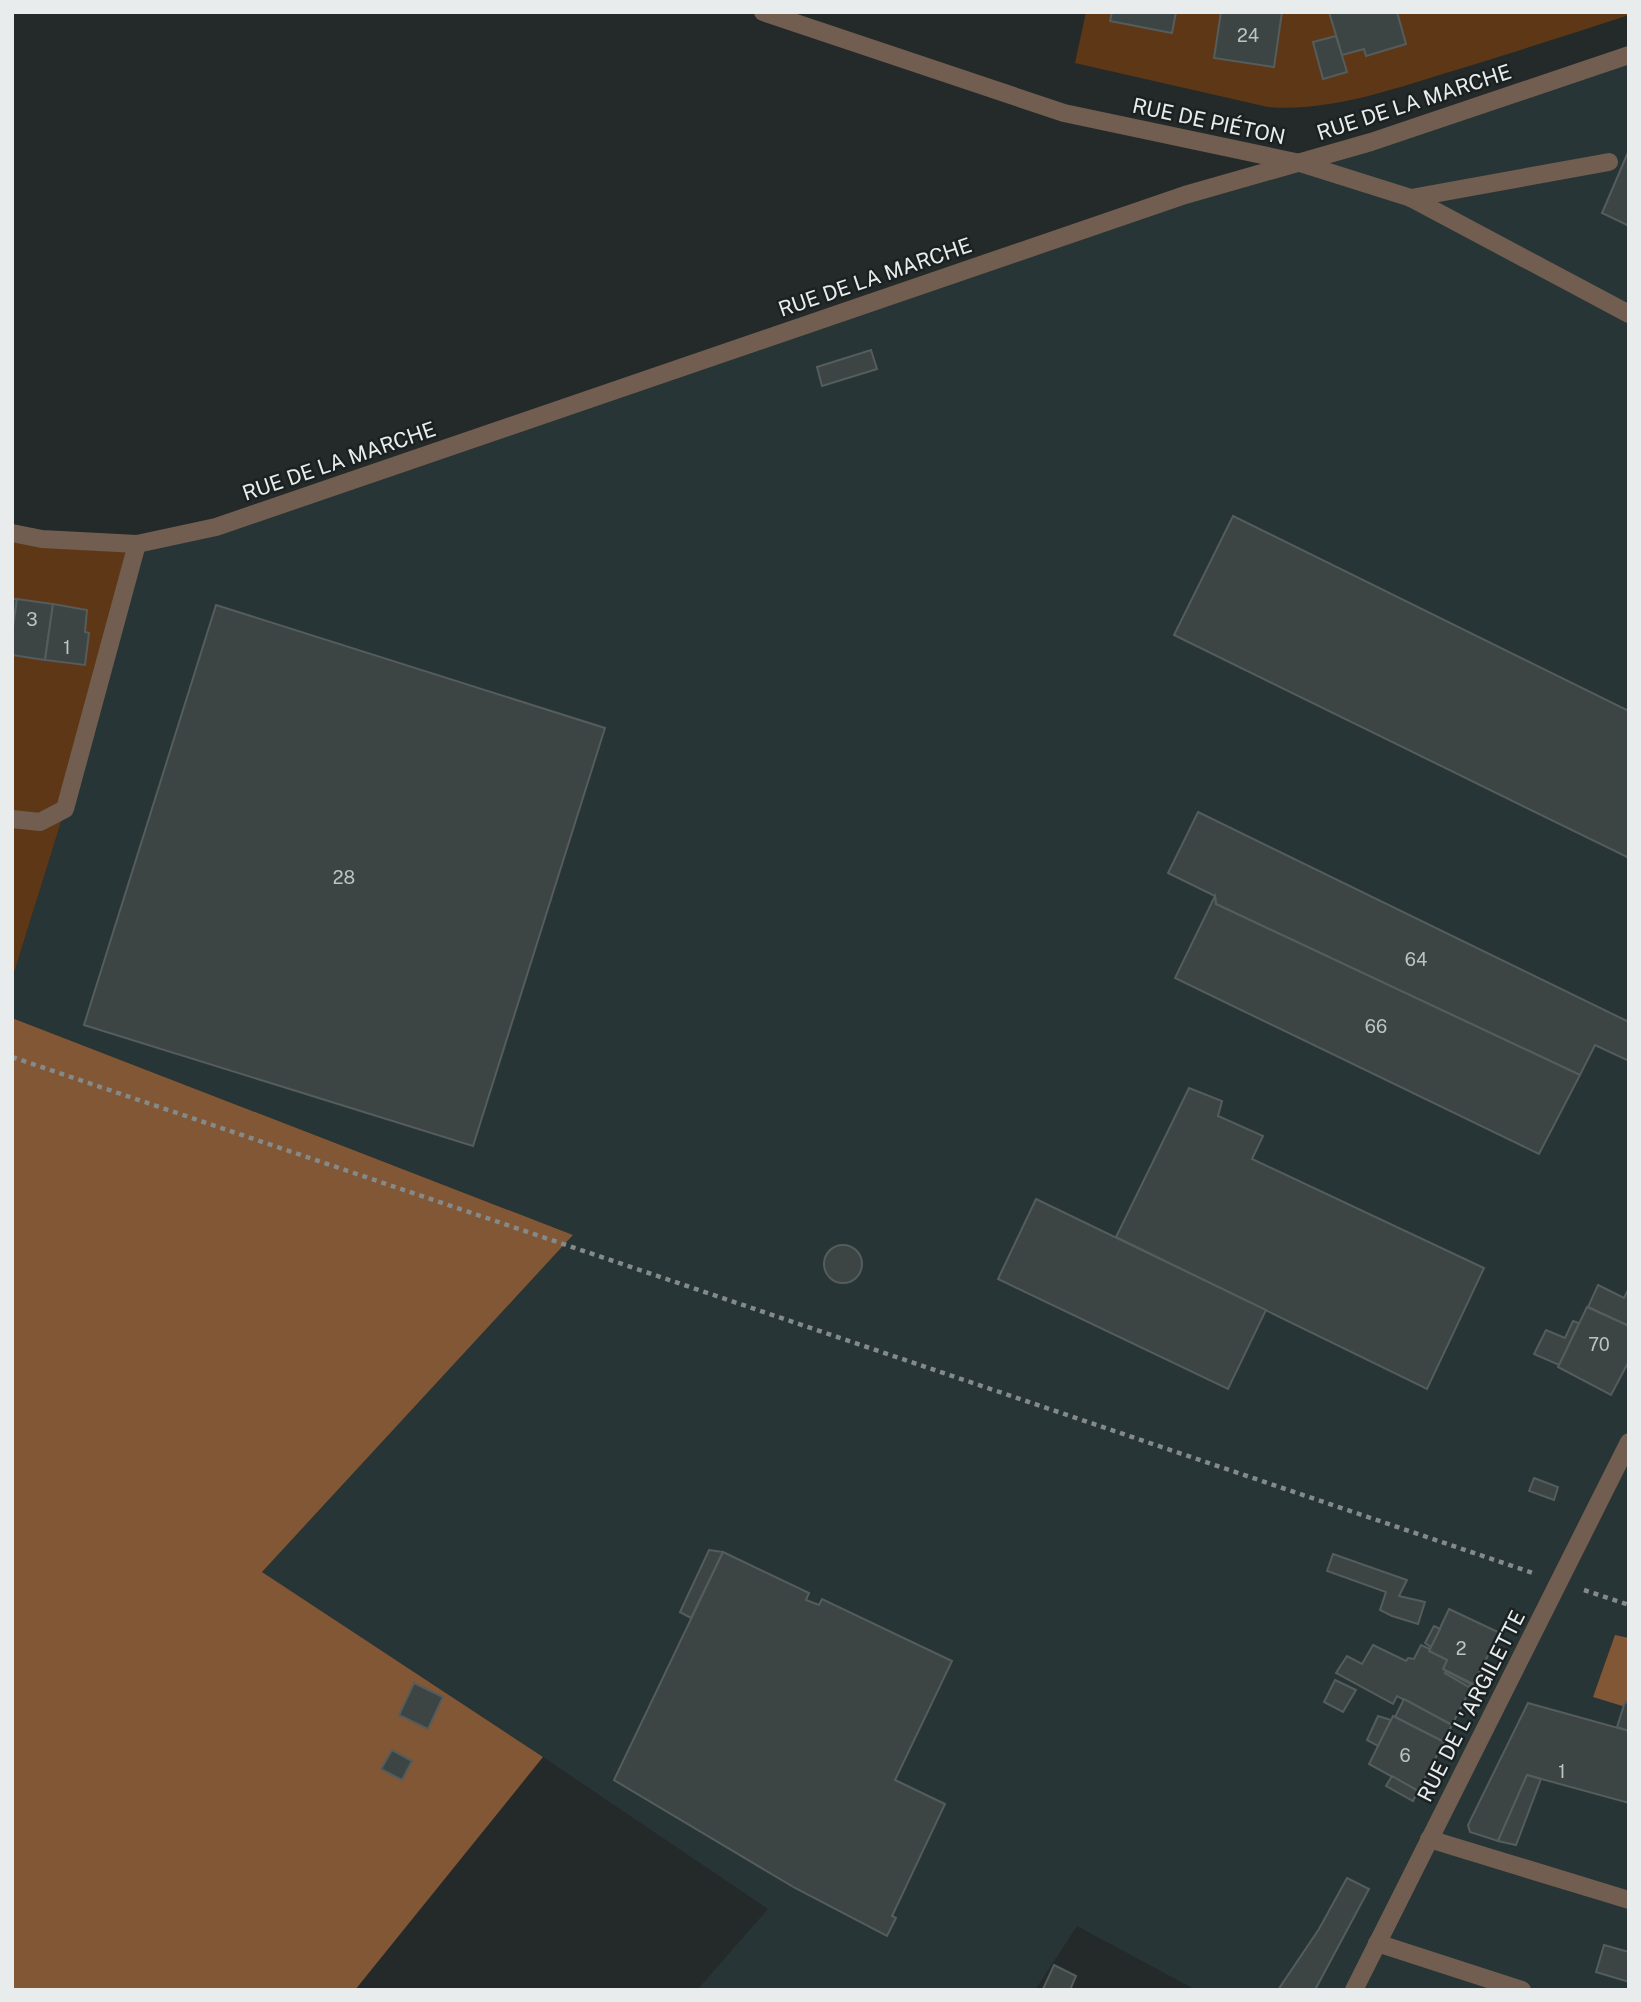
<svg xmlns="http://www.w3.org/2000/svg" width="1641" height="2002" viewBox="0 0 1641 2002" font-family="'Public Sans',sans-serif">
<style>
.built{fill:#273536}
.green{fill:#5e3816}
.forest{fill:#815735}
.building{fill:#3d4444;stroke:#555c5c;stroke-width:2}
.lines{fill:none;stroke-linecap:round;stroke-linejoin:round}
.path{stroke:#848989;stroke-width:4.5;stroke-dasharray:5 5;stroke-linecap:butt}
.minor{stroke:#715e50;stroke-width:18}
.labels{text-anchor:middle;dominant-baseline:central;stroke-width:5;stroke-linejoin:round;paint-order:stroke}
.number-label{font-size:18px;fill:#bdc2c2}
.street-label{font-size:21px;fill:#e8ecec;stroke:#1b2121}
</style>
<rect width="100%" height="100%" fill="#242a2a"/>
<!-- built -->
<path class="built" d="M1629,55V1990H1196L1077,1926L1035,1990H697L768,1909L543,1757L262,1572L573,1235L12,1018V979L65,809L137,544L216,527Z"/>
<!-- green -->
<g class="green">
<path d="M1086,12H1629V15C1572,34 1514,52 1456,70C1396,88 1332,112 1268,107L1075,63Z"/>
<path d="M12,533L137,544L65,809L12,979Z"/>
</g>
<!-- forest -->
<g class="forest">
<path d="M12,1018L573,1235L262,1572L543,1757L355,1990H12Z"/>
<path d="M1615,1635L1629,1638V1708L1593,1697Z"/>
</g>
<!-- building -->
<g class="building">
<path d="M1112,12H1176L1172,33L1110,21Z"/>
<path d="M1221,12H1282L1274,67L1214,58Z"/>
<path d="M1329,12H1397L1406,44L1366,56L1364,49L1342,55Z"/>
<path d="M1336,36L1347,72L1323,79L1313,42Z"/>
<path d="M1629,150V226L1602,213Z"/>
<path d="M871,350L877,369L822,386L817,367Z"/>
<path d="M1233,516L1629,711V858L1174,635Z"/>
<path d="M12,599H17L12,634Z"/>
<path d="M17,599L53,604L45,660L12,655V634Z"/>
<path d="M53,604L87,610L85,632L89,633L85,665L45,660Z"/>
<path d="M216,605L605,728L473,1146L84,1025Z"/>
<path d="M1198,812L1629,1022V1061L1595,1045L1580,1075L1216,904L1215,896L1168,873Z"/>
<path d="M1215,896L1216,904L1580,1075L1539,1154L1175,978Z"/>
<path d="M1189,1088L1222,1101L1218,1116L1263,1136L1252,1159L1484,1268L1427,1389L1116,1237Z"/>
<path d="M1036,1199L1266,1310L1228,1389L998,1279Z"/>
<circle cx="843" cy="1264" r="19"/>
<path d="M1598,1285L1624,1298L1629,1288V1326L1588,1307Z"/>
<path d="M1587,1307L1629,1326V1361L1611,1395L1558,1367Z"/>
<path d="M1573,1321L1579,1323L1559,1365L1534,1354L1546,1330L1565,1338Z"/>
<path d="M1534,1478L1558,1487L1554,1500L1529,1491Z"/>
<path d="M709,1550L723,1552L691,1618L680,1612Z"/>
<path d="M723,1552L809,1593L806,1600L819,1605L822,1599L952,1661L895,1780L945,1804L892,1916L896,1918L887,1936L795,1888L614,1780Z"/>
<path d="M1333,1554L1407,1580L1399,1596L1425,1602L1418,1624L1392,1616L1380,1610L1386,1592L1327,1571Z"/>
<path d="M1449,1609L1500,1633L1473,1684L1443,1669L1447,1660L1429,1651Z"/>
<path d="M1434,1626L1440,1629L1431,1647L1425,1643Z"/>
<path d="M1373,1645L1406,1661L1408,1658L1414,1659L1421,1645L1430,1649L1429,1651L1447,1660L1443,1669L1446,1671L1445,1673L1469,1687L1473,1684L1452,1725L1397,1696L1393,1704L1336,1673L1347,1656L1362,1664Z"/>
<path d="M1446,1671L1471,1684L1469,1687L1445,1673Z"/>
<path d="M1335,1680L1356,1690L1343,1712L1324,1702Z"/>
<path d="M414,1683L443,1697L428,1729L399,1715Z"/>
<path d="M1404,1699L1452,1725L1444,1742L1395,1717Z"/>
<path d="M1625,1702L1629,1703V1731L1617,1727Z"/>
<path d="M1528,1703L1629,1731V1803L1527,1775L1498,1841L1470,1832L1468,1825Z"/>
<path d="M1378,1716L1391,1720L1378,1746L1367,1740Z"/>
<path d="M1393,1716L1444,1742L1418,1791L1369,1764Z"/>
<path d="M392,1750L412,1761L402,1780L381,1769Z"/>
<path d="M1527,1775L1541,1779L1516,1845L1498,1841Z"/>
<path d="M1392,1776L1418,1791L1413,1801L1386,1786Z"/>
<path d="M1347,1878L1369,1889L1315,1990H1278L1319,1929Z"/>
<path d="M1604,1945L1629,1952V1982L1596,1972Z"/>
<path d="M1054,1965L1076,1976L1070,1990L1043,1989Z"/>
</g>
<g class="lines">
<!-- path -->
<g class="path">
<path d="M12,1057L1533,1573"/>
<path d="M1584,1590L1629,1605"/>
</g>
<!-- minor -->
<g class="minor">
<path d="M763,12L1064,113L1300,163L1411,198L1629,314"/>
<path d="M1411,198L1609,162"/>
<path d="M12,533L42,539L137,544L216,527L1185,195L1371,142L1629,55"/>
<path d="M12,819L40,822L65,809L137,544"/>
<path d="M1429,1839L1629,1900"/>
<path d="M1377,1943L1522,1990"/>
<path d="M1354,1990L1629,1442"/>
</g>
</g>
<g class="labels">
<!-- number labels -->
<g class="number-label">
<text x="1248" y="35">24</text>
<text x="32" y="619">3</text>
<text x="67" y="647">1</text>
<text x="344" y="877">28</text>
<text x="1416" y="959">64</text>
<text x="1376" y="1026">66</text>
<text x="1599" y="1344">70</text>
<text x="1461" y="1648">2</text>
<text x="1405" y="1755">6</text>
<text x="1562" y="1771">1</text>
</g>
<!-- street labels -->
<g class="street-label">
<text transform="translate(1414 102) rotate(-18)">RUE DE LA MARCHE</text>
<text transform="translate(1209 121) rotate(12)">RUE DE PIÉTON</text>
<text transform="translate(875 277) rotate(-19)">RUE DE LA MARCHE</text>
<text transform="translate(339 461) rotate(-19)">RUE DE LA MARCHE</text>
<text transform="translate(1471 1706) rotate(-63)">RUE DE L'ARGILETTE</text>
</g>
</g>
<!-- border -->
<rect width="1641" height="2002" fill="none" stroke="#e8ecec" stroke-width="28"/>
</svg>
